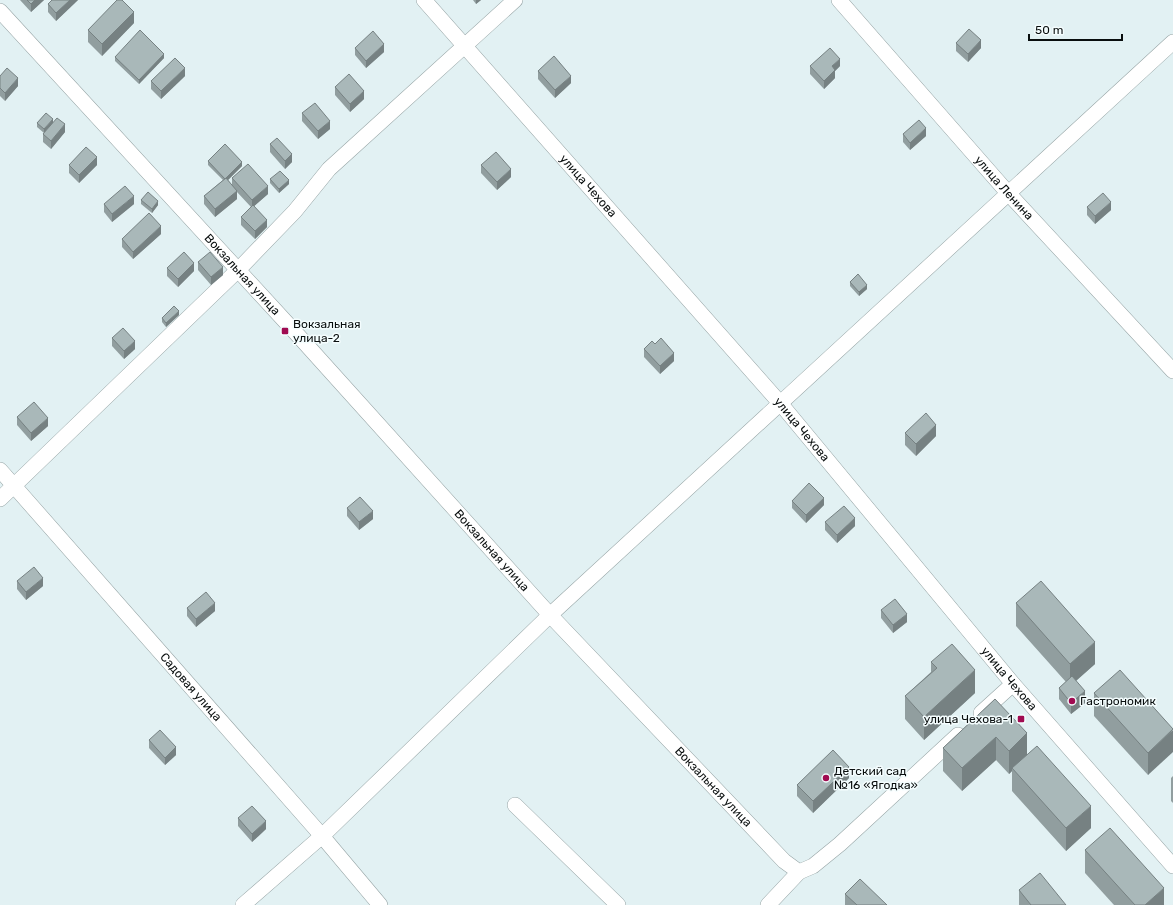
<svg xmlns="http://www.w3.org/2000/svg" width="1173" height="905" viewBox="0 0 1173 905" font-family="Rubik,sans-serif">
<style>
.lines{fill:none;stroke-linecap:round;stroke-linejoin:round}
.minor-casing{stroke:#96a4a5;stroke-width:16}
.minor{stroke:#fff;stroke-width:15}
.wall{fill:#919e9f}
.shaded-wall{fill:#768182}
.building{fill:#a9b8b9;stroke:#768182}
.poi-dot{fill:#a00b51;stroke:#f4fdfe;stroke-width:1.5}
.labels{text-anchor:middle;dominant-baseline:central;stroke-width:3;stroke-linejoin:round;paint-order:stroke}
.street-label{font-size:12px;fill:#090e0e;stroke:#f4fdfe}
.poi-label{font-size:12px;fill:#090e0e;stroke:#f4fdfe;text-anchor:start}
</style>
<rect width="100%" height="100%" fill="#e2f1f3"/>
<g class="lines">
<defs>
<g id="minor">
<path id="s1" d="M424,0L780,403L1013,684L1173,866"/>
<path id="s2" d="M839,0L1008,193L1173,371"/>
<path id="s3" d="M0,11L295,332L550,615L784,861L799,872L813,866L840,844L958,735"/>
<path id="s4" d="M0,470L322,836L380,905"/>
<path d="M0,499L238,270L295,211L329,169L515,0"/>
<path d="M981,713L1013,684"/>
<path d="M515,805L618,905"/>
<path d="M243,905L322,836L550,615L1173,42"/>
<path d="M768,905L799,872"/>
</g>
</defs>
<!-- minor casing -->
<use href="#minor" class="minor-casing"/>
<!-- minor -->
<use href="#minor" class="minor"/>
</g>
<!-- wall -->
<g class="wall">
<path d="M20,0H44L31,12Z"/>
<path d="M78,0L56,21L48,12V4Z"/>
<path d="M473,0H481L476,4Z"/>
<path d="M134,23L102,56L88,42V30Z"/>
<path d="M956,43L981,48L968,62L956,51Z"/>
<path d="M355,48L384,52L366,68L355,55Z"/>
<path d="M115,57L164,58L139,84L115,61Z"/>
<path d="M810,66H840L835,71V78L824,89L810,74Z"/>
<path d="M538,71L571,83L555,98L538,79Z"/>
<path d="M0,76L18,86L5,101L0,96Z"/>
<path d="M185,76L161,99L151,89V81Z"/>
<path d="M335,87L364,99L350,112L335,95Z"/>
<path d="M46,113L44,133L37,127V123Z"/>
<path d="M302,113L330,129L318,139L302,121Z"/>
<path d="M65,132L51,149L43,142V134Z"/>
<path d="M903,134L926,136L910,150L903,142Z"/>
<path d="M270,144L292,162L285,169L270,152Z"/>
<path d="M208,161L242,166L228,180L232,185V178L268,194L254,206L267,227L255,239L241,225V217L251,207L237,192V199L215,217L204,204V196L223,180L208,165Z"/>
<path d="M69,165H97L79,183L69,173Z"/>
<path d="M481,165L511,177L497,190L481,173Z"/>
<path d="M270,179L289,184L279,193L270,183Z"/>
<path d="M141,200L158,205L152,213L141,204Z"/>
<path d="M104,204H134L112,222L104,212Z"/>
<path d="M1087,207L1111,210L1095,224L1087,215Z"/>
<path d="M161,234L133,259L122,247V239Z"/>
<path d="M198,262L223,275L211,285L198,270Z"/>
<path d="M167,268L194,271L178,287L167,276Z"/>
<path d="M850,282L867,289L859,296L850,286Z"/>
<path d="M179,315L166,327L162,322V318Z"/>
<path d="M112,338L135,349L124,359L112,346Z"/>
<path d="M655,344L674,361L660,374L644,357V349Z"/>
<path d="M17,417L48,426L31,441L17,425Z"/>
<path d="M905,433L936,436L916,456L905,445Z"/>
<path d="M792,501L824,505L806,523L792,508Z"/>
<path d="M347,508L373,519L359,530L347,516Z"/>
<path d="M825,522L855,526L837,543L825,530Z"/>
<path d="M17,581L43,586L26,600L17,589Z"/>
<path d="M1016,603L1095,664L1076,681L1085,703L1071,714L1059,699V688L1066,682L1016,626Z"/>
<path d="M187,608L215,611L196,627L187,616Z"/>
<path d="M881,610L907,622L893,633L881,618Z"/>
<path d="M931,662L975,693L924,740L905,719V696L931,672Z"/>
<path d="M1094,693L1173,729L1148,775L1094,716Z"/>
<path d="M995,699L1027,754L1091,828L1066,851L1012,791V771L1009,774L996,760L962,791L943,771V748Z"/>
<path d="M149,740L176,755L165,765L149,748Z"/>
<path d="M1173,776V803L1171,801V778Z"/>
<path d="M849,778L813,813L797,796V785Z"/>
<path d="M238,818L266,829L252,842L238,826Z"/>
<path d="M1085,850L1164,905H1114L1085,873Z"/>
<path d="M1019,890L1066,905H1019Z"/>
<path d="M845,894L887,905H845Z"/>
</g>
<!-- shaded-wall -->
<g class="shaded-wall">
<path d="M35,0H44L31,12V4Z"/>
<path d="M70,0H78L56,21V13Z"/>
<path d="M476,0H481L476,4Z"/>
<path d="M134,12V23L102,56V44Z"/>
<path d="M981,40V48L968,62V54Z"/>
<path d="M384,44V52L366,68V61Z"/>
<path d="M164,54V58L139,84V80Z"/>
<path d="M840,59V66L835,71V78L824,89V81L832,66Z"/>
<path d="M185,68V76L161,99V91Z"/>
<path d="M571,76V83L555,98V90Z"/>
<path d="M18,78V86L5,101V93Z"/>
<path d="M364,91V99L350,112V104Z"/>
<path d="M53,119V123L44,133V129Z"/>
<path d="M330,121V129L318,139V131Z"/>
<path d="M65,124V132L51,149V141Z"/>
<path d="M926,128V136L910,150V143Z"/>
<path d="M292,154V162L285,169V161Z"/>
<path d="M97,157V165L79,183V175Z"/>
<path d="M242,162V166L225,183V179Z"/>
<path d="M511,169V177L497,190V182Z"/>
<path d="M289,180V184L279,193V189Z"/>
<path d="M268,186V194L252,208V200Z"/>
<path d="M237,191V199L215,217V209Z"/>
<path d="M134,196V204L112,222V214Z"/>
<path d="M158,201V205L152,213V209Z"/>
<path d="M1111,202V210L1095,224V216Z"/>
<path d="M267,220V227L255,239V231Z"/>
<path d="M161,226V234L133,259V252Z"/>
<path d="M194,263V271L178,287V279Z"/>
<path d="M223,267V275L211,285V277Z"/>
<path d="M867,285V289L859,296V292Z"/>
<path d="M179,311V315L166,327V323Z"/>
<path d="M135,341V349L124,359V351Z"/>
<path d="M674,353V361L660,374V366Z"/>
<path d="M48,418V426L31,441V433Z"/>
<path d="M936,425V436L916,456V444Z"/>
<path d="M824,498V505L806,523V515Z"/>
<path d="M373,511V519L359,530V522Z"/>
<path d="M855,518V526L837,543V535Z"/>
<path d="M43,578V586L26,600V592Z"/>
<path d="M215,603V611L196,627V619Z"/>
<path d="M907,614V622L893,633V625Z"/>
<path d="M1095,642V664L1070,686V664Z"/>
<path d="M975,670V693L924,740V717Z"/>
<path d="M1085,691V703L1071,714V703Z"/>
<path d="M1173,730V752L1148,775V753Z"/>
<path d="M1027,733V756L1012,768V771L1009,774V751Z"/>
<path d="M996,737V760L962,791V768Z"/>
<path d="M176,747V755L165,765V758Z"/>
<path d="M849,767V778L813,813V801Z"/>
<path d="M1091,806V828L1066,851V828Z"/>
<path d="M266,821V829L252,842V834Z"/>
<path d="M1164,888V905H1145Z"/>
</g>
<!-- building -->
<g class="building">
<path d="M27,0H35L31,4Z"/>
<path d="M52,0H70L56,13L48,4Z"/>
<path d="M117,0H122L134,12L102,44L88,30Z"/>
<path d="M969,29L981,40L968,54L956,43Z"/>
<path d="M140,30L164,54L139,80L115,57Z"/>
<path d="M373,31L384,44L366,61L355,48Z"/>
<path d="M830,48L840,59L832,66L835,70L824,81L810,66Z"/>
<path d="M554,56L571,76L555,90L538,71Z"/>
<path d="M175,58L185,68L161,91L151,81Z"/>
<path d="M7,68L18,78L5,93L0,88V76Z"/>
<path d="M349,74L364,91L350,104L335,87Z"/>
<path d="M315,103L330,121L318,131L302,113Z"/>
<path d="M46,113L53,119L44,129L37,123Z"/>
<path d="M57,118L65,124L51,141L43,134Z"/>
<path d="M919,120L926,128L910,143L903,134Z"/>
<path d="M277,138L292,154L285,161L270,144Z"/>
<path d="M225,144L242,162L225,179L208,161Z"/>
<path d="M86,147L97,157L79,175L69,165Z"/>
<path d="M496,152L511,169L497,182L481,165Z"/>
<path d="M248,164L268,186L252,200L232,178Z"/>
<path d="M280,171L289,180L279,189L270,179Z"/>
<path d="M226,178L237,191L215,209L204,196Z"/>
<path d="M125,186L134,196L112,214L104,204Z"/>
<path d="M148,192L158,201L152,209L141,200Z"/>
<path d="M1103,193L1111,202L1095,216L1087,207Z"/>
<path d="M253,205L267,220L255,231L241,217Z"/>
<path d="M149,213L161,226L133,252L122,239Z"/>
<path d="M184,252L194,263L178,279L167,268Z"/>
<path d="M210,252L223,267L211,277L198,262Z"/>
<path d="M858,274L867,285L859,292L850,282Z"/>
<path d="M174,306L179,311L166,323L162,318Z"/>
<path d="M123,328L135,341L124,351L112,338Z"/>
<path d="M661,338L674,353L660,366L644,349L652,341L655,344Z"/>
<path d="M34,402L48,418L31,433L17,417Z"/>
<path d="M926,413L936,425L916,444L905,433Z"/>
<path d="M809,483L824,498L806,515L792,501Z"/>
<path d="M360,497L373,511L359,522L347,508Z"/>
<path d="M844,506L855,518L837,535L825,522Z"/>
<path d="M34,567L43,578L26,592L17,581Z"/>
<path d="M1041,581L1095,642L1070,664L1016,603Z"/>
<path d="M206,592L215,603L196,619L187,608Z"/>
<path d="M895,599L907,614L893,625L881,610Z"/>
<path d="M952,644L975,670L924,717L905,696L937,668L931,662Z"/>
<path d="M1120,670L1173,729L1148,753L1094,693Z"/>
<path d="M1072,676L1085,691L1071,703L1059,688Z"/>
<path d="M995,699L1027,733L1009,751L996,737L962,768L943,748Z"/>
<path d="M160,730L176,747L165,758L149,740Z"/>
<path d="M1037,746L1091,806L1066,828L1012,768Z"/>
<path d="M833,750L849,767L813,801L797,785Z"/>
<path d="M252,806L266,821L252,834L238,818Z"/>
<path d="M1110,828L1164,888L1145,905H1135L1085,850Z"/>
<path d="M1040,873L1066,905H1031L1019,890Z"/>
<path d="M860,879L887,905H857L845,894Z"/>
</g>
<!-- markers -->
<g class="poi-dot">
<rect x="281" y="327" width="8" height="8" rx="2"/>
<circle cx="1072" cy="701" r="4"/>
<rect x="1017" y="715" width="8" height="8" rx="2"/>
<circle cx="826" cy="778" r="4"/>
</g>
<g class="labels">
<!-- street labels -->
<g class="street-label">
<text stroke="none"><textPath href="#s1" startOffset="248">улица Чехова</textPath></text>
<text stroke="none"><textPath href="#s2" startOffset="250">улица Ленина</textPath></text>
<text stroke="none"><textPath href="#s3" startOffset="358">Вокзальная улица</textPath></text>
<text stroke="none"><textPath href="#s1" startOffset="572">улица Чехова</textPath></text>
<text stroke="none"><textPath href="#s3" startOffset="730">Вокзальная улица</textPath></text>
<text stroke="none"><textPath href="#s1" startOffset="896">улица Чехова</textPath></text>
<text stroke="none"><textPath href="#s4" startOffset="289">Садовая улица</textPath></text>
<text stroke="none"><textPath href="#s3" startOffset="1054">Вокзальная улица</textPath></text>
</g>
<!-- poi labels -->
<g class="poi-label">
<text x="293" y="324">Вокзальная<tspan x="293" dy="14">улица-2</tspan></text>
<text x="1080" y="701">Гастрономик</text>
<text x="1013" y="719" text-anchor="end">улица Чехова-1</text>
<text x="834" y="771">Детский сад<tspan x="834" dy="14">№16 «Ягодка»</tspan></text>
</g>
</g>
<!-- scale -->
<path d="M1029 34v6h93v-6" fill="none" stroke="#090e0e" stroke-width="2"/>
<text x="1035" y="34" font-size="12" fill="#090e0e" stroke="#f4fdfe" stroke-width="3" paint-order="stroke">50 m</text>
</svg>
